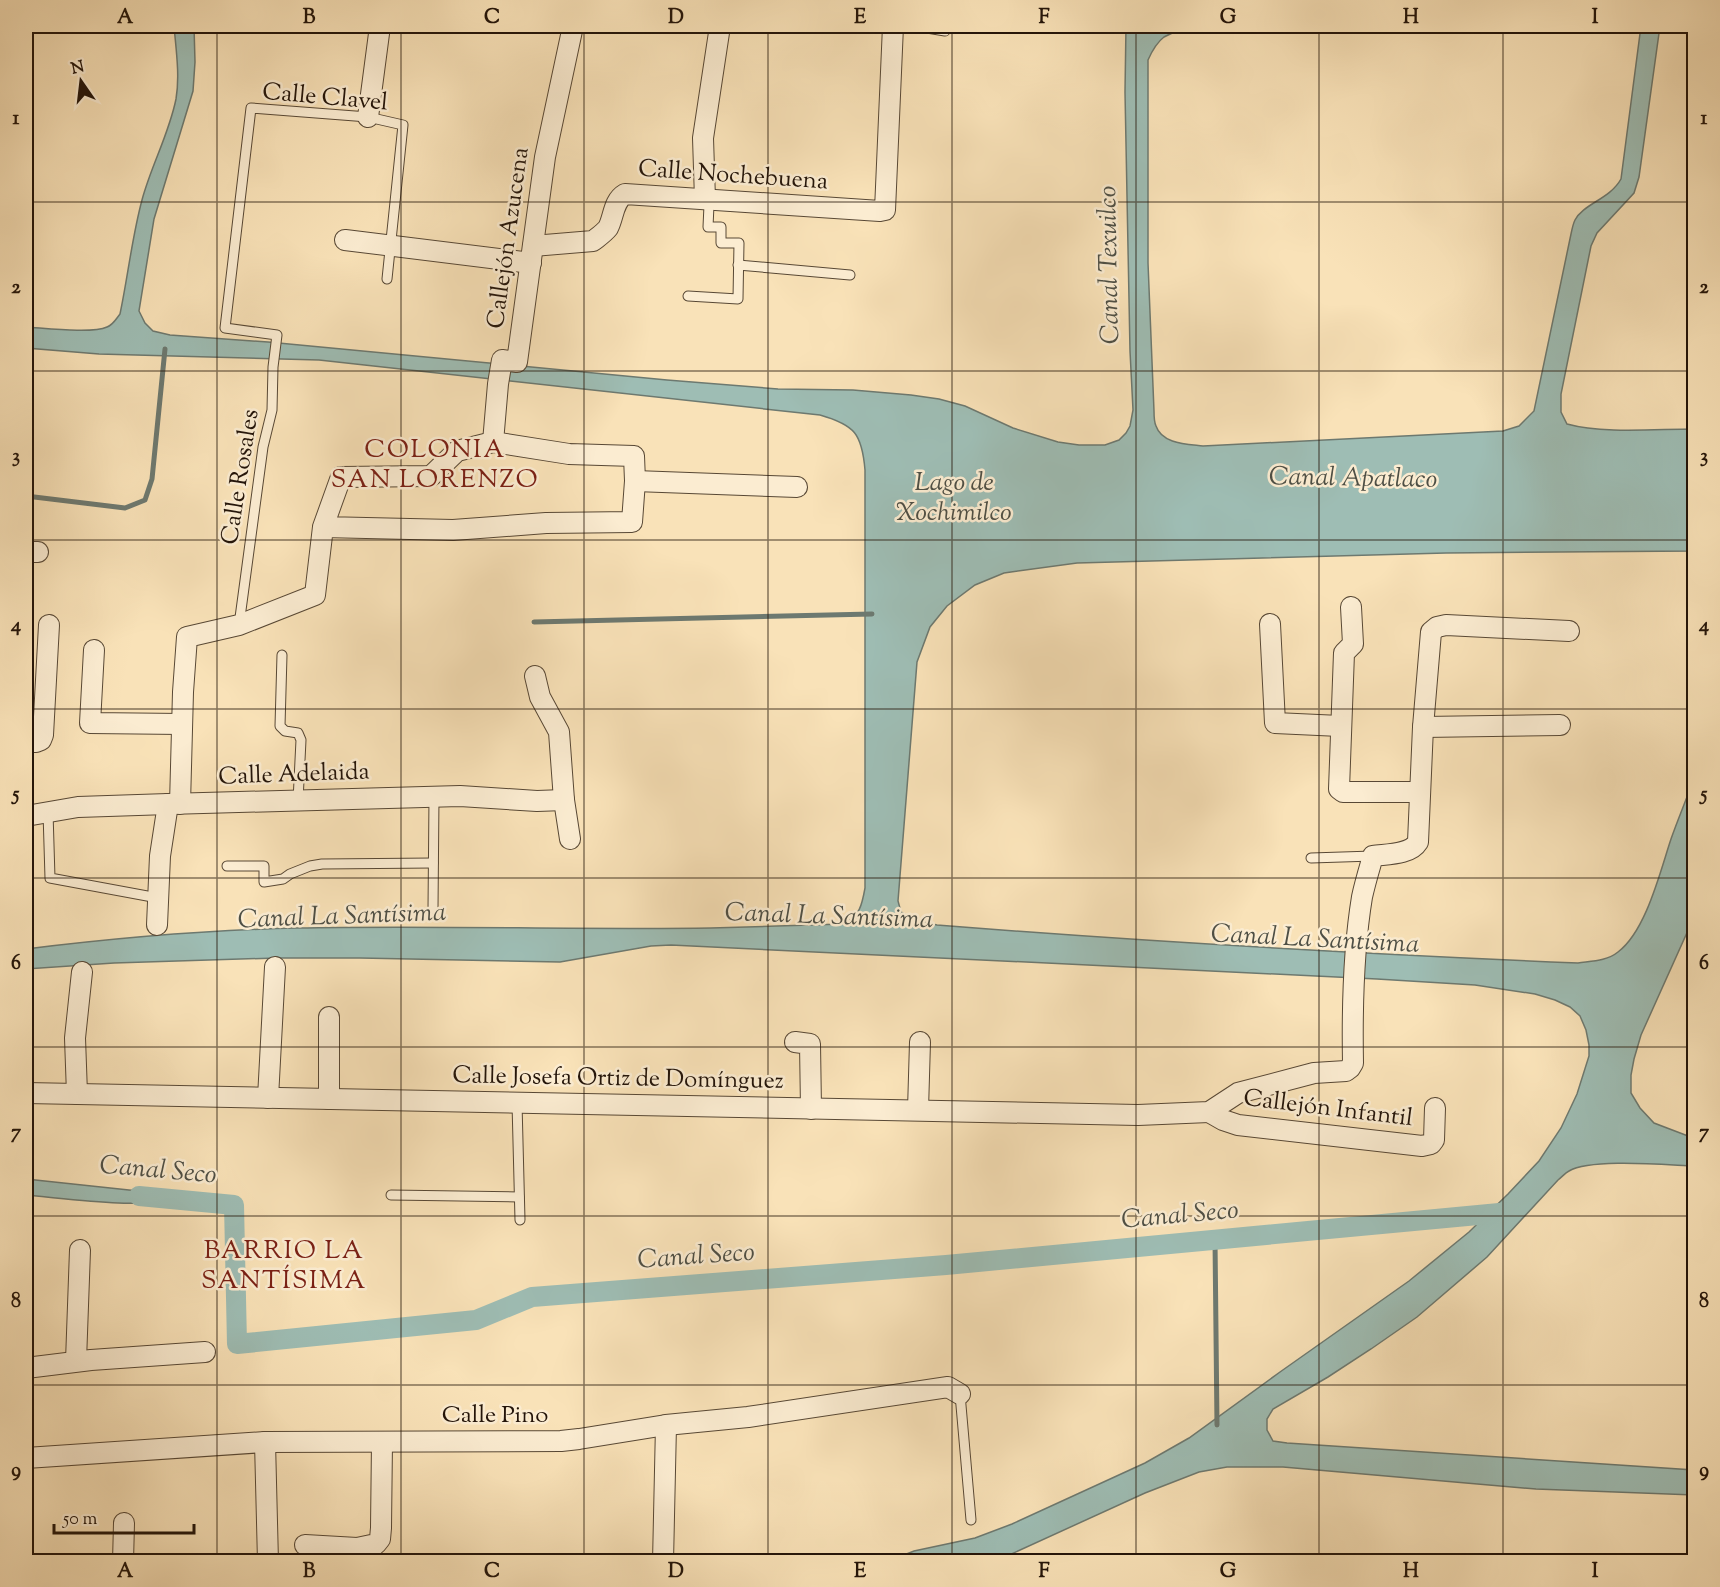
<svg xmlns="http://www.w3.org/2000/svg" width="1720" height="1587" viewBox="0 0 1720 1587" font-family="'Sorts Mill Goudy',serif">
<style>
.water{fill:#9ebdb4;stroke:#6d7970;stroke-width:1.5}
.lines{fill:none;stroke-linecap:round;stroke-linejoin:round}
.stream{stroke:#6d7970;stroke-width:5}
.canal{stroke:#9ebdb4;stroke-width:20}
.service-casing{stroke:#584835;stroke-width:11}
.minor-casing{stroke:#584835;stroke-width:22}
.service{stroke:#fbecd1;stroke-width:9}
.minor{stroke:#fbecd1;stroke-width:20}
.grid{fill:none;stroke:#231409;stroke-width:1.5;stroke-opacity:0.55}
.labels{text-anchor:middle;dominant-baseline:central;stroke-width:5;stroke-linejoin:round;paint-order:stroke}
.street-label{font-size:24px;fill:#231409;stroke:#fbecd1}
.water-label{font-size:26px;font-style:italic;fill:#4e4f45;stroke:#fbecd1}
.neighbourhood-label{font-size:26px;letter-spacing:1.5px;fill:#7a1f14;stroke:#fbecd1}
.neatline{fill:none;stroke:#231409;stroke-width:2}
.grid-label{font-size:20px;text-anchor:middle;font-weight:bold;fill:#231409}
</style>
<rect width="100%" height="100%" fill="#f9e2b8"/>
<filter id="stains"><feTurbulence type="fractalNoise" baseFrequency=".00333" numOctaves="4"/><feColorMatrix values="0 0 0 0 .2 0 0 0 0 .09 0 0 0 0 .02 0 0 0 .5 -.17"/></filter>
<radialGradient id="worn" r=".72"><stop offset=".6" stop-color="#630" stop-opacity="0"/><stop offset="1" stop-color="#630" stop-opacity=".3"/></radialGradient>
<!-- water -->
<g class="water">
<path d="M174,26H194L195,62L193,91L154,219L139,311L145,323L153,331L170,335L268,342L667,380L778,389L853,390L911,395L939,399L965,406L1013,428L1058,442L1079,445H1105L1119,440L1126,433L1130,426L1133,410L1130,351L1125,92L1126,26H1258C1233,27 1185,24 1164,37C1156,43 1152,51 1148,60V263L1154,411C1154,416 1154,422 1156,426C1162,444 1187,444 1203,446L1503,431L1519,426L1534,411L1571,234C1572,229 1573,224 1575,220C1583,204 1610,199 1621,179L1641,26H1660L1639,177L1634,193L1597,233L1591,246L1561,394V412L1567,424C1603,434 1656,429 1694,429V551L1446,553L1077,563L1004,573L975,585L947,606L930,627L917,662L898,901L901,912L914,920L937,925C1151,942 1364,954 1578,963C1592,961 1607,961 1618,952C1646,931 1660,872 1671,839C1678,819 1687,798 1694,778V917L1641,1035L1634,1059L1631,1075V1093L1640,1108L1654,1123L1688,1136H1694V1166C1667,1165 1591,1158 1569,1171C1565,1173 1562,1177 1558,1180L1487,1257L1417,1317L1371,1349L1328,1377L1273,1409L1267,1419V1430L1273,1441L1287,1443L1694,1470V1495L1536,1489L1283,1467H1227L1199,1472L1145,1493L996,1561H889L914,1551L975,1538L1012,1524L1145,1463L1189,1438L1280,1372L1409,1281L1469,1232L1508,1194L1539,1161L1561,1128L1577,1094L1589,1056V1045L1586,1030L1580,1016L1570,1007L1555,1000L1535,994L1475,985L1377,979L671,945L651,946L560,962L360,958H276L114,963L26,969V949C115,938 207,930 297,928C435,925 573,930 711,928C755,927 799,925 843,924C860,916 862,905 865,888V470C862,434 855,425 820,415L319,360L99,354L26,348V327C44,328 92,334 107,327C113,325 116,319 120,314C128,276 132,237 142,200C151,166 169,134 176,99C180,76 176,49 174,26Z"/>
<path d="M26,1179L157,1193L164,1195L165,1199C150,1210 49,1197 26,1195Z"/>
</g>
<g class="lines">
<!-- stream -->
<g class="stream">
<path d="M26,496L125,508L145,500L152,479L165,349"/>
<path d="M534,622L872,614"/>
<path d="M1215,1240L1217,1425"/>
</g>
<!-- canal -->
<path class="canal" d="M139,1196L234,1205L237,1344L476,1320L532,1297L946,1265L1510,1212"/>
<defs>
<g id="service">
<path d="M915,26L945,31L946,26"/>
<path d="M738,265L850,275"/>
<path d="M688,296L738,299L739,243H721V227H708L709,205L705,199"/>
<path d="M239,625L263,447L272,410L273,367L277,335L225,328L251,108L368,117L403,125L387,279"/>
<path d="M282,655L280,726L285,731L298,733L301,740L298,801"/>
<path d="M48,812L50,878L158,898"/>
<path d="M1311,858L1373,856"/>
<path d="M227,866H264V882L283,879L290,874L310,866L322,864L433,863"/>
<path d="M433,909L434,797"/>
<path d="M517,1103L520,1220"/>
<path d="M391,1195L519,1197"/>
<path d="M960,1394L971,1520"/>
</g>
<g id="minor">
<path d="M368,117L380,26"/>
<path d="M705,199L703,138L720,26"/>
<path d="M345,240L531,263"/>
<path d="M533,246L593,241C598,237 604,233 608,228C614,217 613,201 625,194L880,211L885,210L893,26"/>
<path d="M493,442L498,384L502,360L517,362L545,157L573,26"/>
<path d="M635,481L797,487"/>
<path d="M26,552H38"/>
<path d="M1351,607L1353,644L1344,653L1339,789L1343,792H1420"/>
<path d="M1270,624L1275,723L1340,726"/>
<path d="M94,650L90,723L182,724"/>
<path d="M535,676L540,697L559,732L564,800L570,839"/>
<path d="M1423,727L1560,725"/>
<path d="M26,742H36L41,740L43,735L49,625"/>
<path d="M180,804L183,692L187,637L239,625L315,595L323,527L341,477L431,476L457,451L493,442L569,454L634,456L635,481L632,522L546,523L453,530L323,527"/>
<path d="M26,816L78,807L168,804L460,796L537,801L564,800"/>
<path d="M157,925L160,856L168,804"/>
<path d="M795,1042L810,1044L811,1109"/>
<path d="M26,1093L1138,1115L1209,1112L1238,1093L1314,1073L1346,1071L1350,1068L1353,1063C1352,1008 1353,952 1362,897C1365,883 1369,870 1373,856C1387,854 1410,855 1418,842L1423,727L1431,632L1437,627L1446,625L1569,631"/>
<path d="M77,1094L75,1038L82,972"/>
<path d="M268,1098L275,967"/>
<path d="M329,1099V1017"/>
<path d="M918,1110L920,1042"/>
<path d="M1209,1112L1223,1120L1238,1125L1422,1146L1431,1144L1434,1140L1435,1108"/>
<path d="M76,1361L80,1250"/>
<path d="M26,1368L91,1360L205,1352"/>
<path d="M265,1442L268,1562"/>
<path d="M26,1458L265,1442L561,1441L579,1439L666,1425L748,1417L948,1387L960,1394"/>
<path d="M305,1545L357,1548"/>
<path d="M123,1562L124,1523"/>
<path d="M357,1562V1548L376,1544L380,1539L381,1528L382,1442"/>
<path d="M663,1562L666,1425"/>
</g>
</defs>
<!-- service casing -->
<use href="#service" class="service-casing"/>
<!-- minor casing -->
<use href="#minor" class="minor-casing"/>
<!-- service -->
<use href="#service" class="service"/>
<!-- minor -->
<use href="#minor" class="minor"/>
</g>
<!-- grid -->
<path class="grid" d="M217,26V1562M401,26V1562M584,26V1562M768,26V1562M952,26V1562M1136,26V1562M1319,26V1562M1503,26V1562M26,202H1694M26,371H1694M26,540H1694M26,709H1694M26,878H1694M26,1047H1694M26,1216H1694M26,1385H1694"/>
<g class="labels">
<!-- street labels -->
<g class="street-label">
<text transform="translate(325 98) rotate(5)">Calle Clavel</text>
<text transform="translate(733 176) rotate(4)">Calle Nochebuena</text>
<text transform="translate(509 238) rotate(-82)">Callejón Azucena</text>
<text transform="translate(241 477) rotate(-81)">Calle Rosales</text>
<text transform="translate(294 775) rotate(-2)">Calle Adelaida</text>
<text transform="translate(618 1079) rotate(1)">Calle Josefa Ortiz de Domínguez</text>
<text transform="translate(1328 1109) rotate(7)">Callejón Infantil</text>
<text x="495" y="1416">Calle Pino</text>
</g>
<!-- water labels -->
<g class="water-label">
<text transform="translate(1110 265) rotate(-91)">Canal Texuilco</text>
<text transform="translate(1353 479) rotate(1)">Canal Apatlaco</text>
<text x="954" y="483">Lago de<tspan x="954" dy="30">Xochimilco</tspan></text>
<text transform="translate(342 917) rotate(-2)">Canal La Santísima</text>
<text transform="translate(829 917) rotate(2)">Canal La Santísima</text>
<text transform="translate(1315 940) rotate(3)">Canal La Santísima</text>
<text transform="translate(158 1171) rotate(5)">Canal Seco</text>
<text transform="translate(1180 1216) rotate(-5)">Canal Seco</text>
<text transform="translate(696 1257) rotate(-4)">Canal Seco</text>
</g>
<!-- neighbourhood labels -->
<g class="neighbourhood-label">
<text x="435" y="450">COLONIA<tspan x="435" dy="30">SAN LORENZO</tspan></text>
<text x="284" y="1251">BARRIO LA<tspan x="284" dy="30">SANTÍSIMA</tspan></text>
</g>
</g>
<!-- margin -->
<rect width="1720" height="1587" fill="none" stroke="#f9e2b8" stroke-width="66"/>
<!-- north arrow -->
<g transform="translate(81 81) rotate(346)" stroke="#fbecd1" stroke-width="4.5" paint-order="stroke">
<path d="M0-4.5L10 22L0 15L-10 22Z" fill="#231409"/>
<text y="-9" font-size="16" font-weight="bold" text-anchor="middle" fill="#231409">N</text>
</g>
<!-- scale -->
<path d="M54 1524v9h140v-9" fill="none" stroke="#231409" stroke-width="3"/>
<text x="63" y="1524" font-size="18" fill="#231409" stroke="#fbecd1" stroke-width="4.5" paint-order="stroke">50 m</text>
<rect x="33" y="33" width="1654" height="1521" class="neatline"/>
<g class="grid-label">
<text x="125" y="23">A</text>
<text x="309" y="23">B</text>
<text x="492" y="23">C</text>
<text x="676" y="23">D</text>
<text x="860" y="23">E</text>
<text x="1044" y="23">F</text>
<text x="1228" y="23">G</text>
<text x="1411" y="23">H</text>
<text x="1595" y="23">I</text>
<text x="16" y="124">1</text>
<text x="1704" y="124">1</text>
<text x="16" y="293">2</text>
<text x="1704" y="293">2</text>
<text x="16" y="462">3</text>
<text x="1704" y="462">3</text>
<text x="16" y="631">4</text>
<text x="1704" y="631">4</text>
<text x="16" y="800">5</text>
<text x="1704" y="800">5</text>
<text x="16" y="969">6</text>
<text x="1704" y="969">6</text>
<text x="16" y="1138">7</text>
<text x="1704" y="1138">7</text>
<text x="16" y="1307">8</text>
<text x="1704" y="1307">8</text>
<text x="16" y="1476">9</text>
<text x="1704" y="1476">9</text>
<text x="125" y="1577">A</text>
<text x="309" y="1577">B</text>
<text x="492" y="1577">C</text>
<text x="676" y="1577">D</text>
<text x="860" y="1577">E</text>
<text x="1044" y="1577">F</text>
<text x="1228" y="1577">G</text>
<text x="1411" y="1577">H</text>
<text x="1595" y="1577">I</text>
</g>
<rect width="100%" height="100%" filter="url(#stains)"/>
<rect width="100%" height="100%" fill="url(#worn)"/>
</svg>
